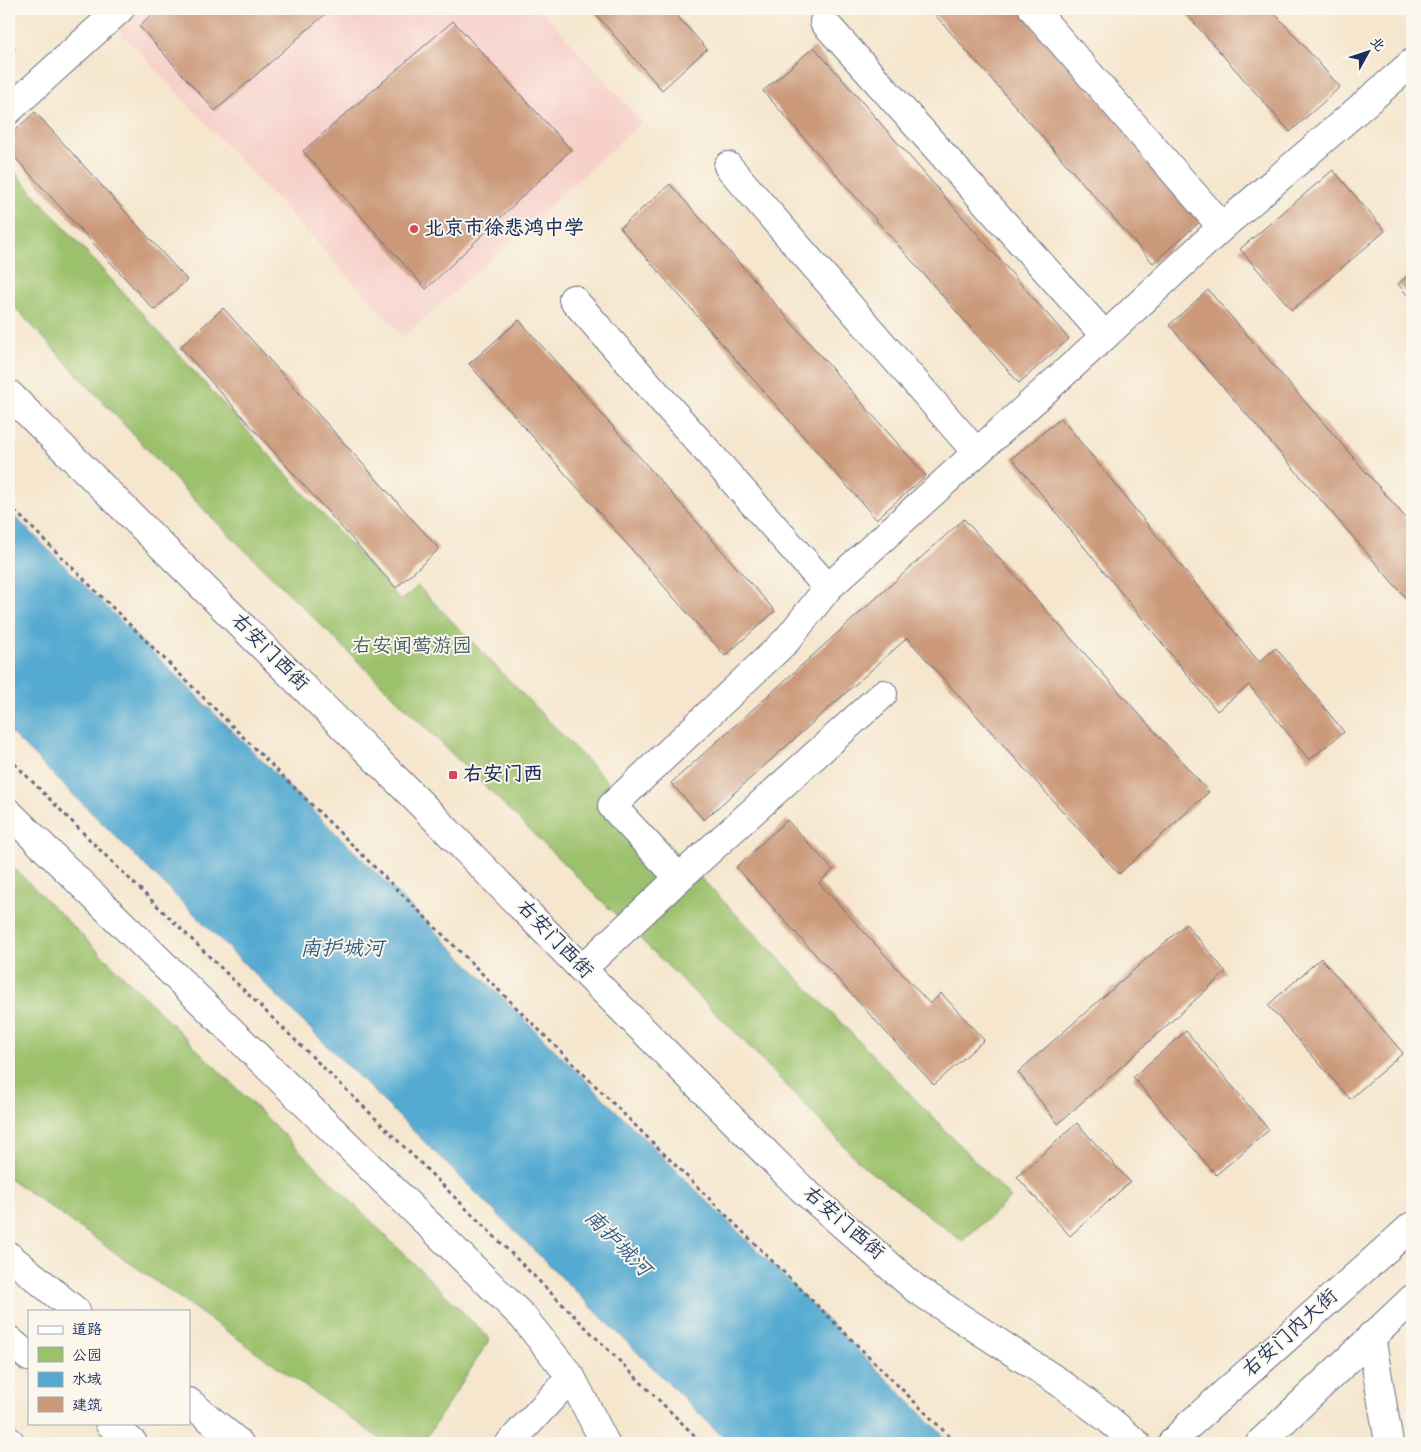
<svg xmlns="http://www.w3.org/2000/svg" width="1421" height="1452" viewBox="0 0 1421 1452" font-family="'Indie Flower','LXGW WenKai TC',sans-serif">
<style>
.built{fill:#f7d0ca}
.green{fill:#9cc16c;stroke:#5c7865}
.water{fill:#54aad1;stroke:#386c98}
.building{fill:#cb997a}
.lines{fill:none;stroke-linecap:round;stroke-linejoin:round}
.minor-casing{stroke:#676f85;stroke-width:30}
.major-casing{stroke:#676f85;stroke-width:30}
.highway-casing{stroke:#676f85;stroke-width:30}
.path{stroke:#676f85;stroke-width:3;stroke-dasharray:4 4;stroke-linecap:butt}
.minor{stroke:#fff;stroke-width:28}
.major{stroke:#fff;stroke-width:28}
.highway{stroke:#fff;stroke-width:28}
.poi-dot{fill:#d1495b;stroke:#fbf7ec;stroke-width:2}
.labels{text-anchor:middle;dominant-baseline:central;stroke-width:4;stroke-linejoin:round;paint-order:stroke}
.poi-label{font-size:20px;font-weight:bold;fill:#1b2f5e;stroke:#fbf7ec;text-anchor:start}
.park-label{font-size:20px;fill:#425b62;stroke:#fbf7ec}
.street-label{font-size:20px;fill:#1b2f5e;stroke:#fbf7ec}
.water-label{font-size:21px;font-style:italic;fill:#2f5a86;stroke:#fbf7ec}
</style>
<rect width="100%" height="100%" fill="#fbf7ec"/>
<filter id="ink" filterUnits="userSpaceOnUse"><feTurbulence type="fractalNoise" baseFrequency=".02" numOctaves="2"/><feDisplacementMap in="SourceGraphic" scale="10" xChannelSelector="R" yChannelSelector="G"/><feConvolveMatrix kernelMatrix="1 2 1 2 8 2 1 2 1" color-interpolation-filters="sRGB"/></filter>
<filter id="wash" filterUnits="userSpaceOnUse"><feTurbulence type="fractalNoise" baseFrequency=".0096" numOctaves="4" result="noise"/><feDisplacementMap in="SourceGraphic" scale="20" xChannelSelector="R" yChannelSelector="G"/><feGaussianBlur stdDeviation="1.12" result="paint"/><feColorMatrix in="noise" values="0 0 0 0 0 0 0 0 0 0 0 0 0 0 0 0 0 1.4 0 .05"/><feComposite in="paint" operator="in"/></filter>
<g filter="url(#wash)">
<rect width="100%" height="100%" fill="#f5e6cd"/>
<!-- built -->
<path class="built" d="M138,9H540L642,122L404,337L117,28Z"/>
<!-- green -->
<g class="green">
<path d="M9,166L401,601L418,586L1011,1198L962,1241L863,1166L741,1038L198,504L9,301Z"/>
<path d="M9,863L490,1339L423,1443H386L9,1178Z"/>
</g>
<!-- water -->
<path class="water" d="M9,511L430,926L951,1443H729L9,731Z"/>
<g id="blocks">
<!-- building -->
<g class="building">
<path d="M158,9H331L215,111L139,26Z"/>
<path d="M591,9H671L707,49L662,90Z"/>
<path d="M930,9H1019L1203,219L1153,263Z"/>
<path d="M1182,9H1271L1340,87L1290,132Z"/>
<path d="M453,21L571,150L426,289L303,151Z"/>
<path d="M9,42L15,49L9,54Z"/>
<path d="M814,47L1069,339L1019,383L763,91Z"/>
<path d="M35,112L187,280L154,310L9,151V136Z"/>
<path d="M1333,170L1385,231L1292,310L1240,249Z"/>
<path d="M670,184L926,476L876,519L620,228Z"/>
<path d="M1412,272V301L1398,284Z"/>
<path d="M1208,290L1412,525V605L1169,325Z"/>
<path d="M223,308L439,549L396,588L180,347Z"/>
<path d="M519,320L775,611L725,656L469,364Z"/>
<path d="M1061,418L1259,662L1276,648L1344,732L1309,760L1249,685L1217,711L1012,458Z"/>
<path d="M964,519L1209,792L1119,874L907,638L704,820L671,783Z"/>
<path d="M787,820L833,870L819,883L930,1004L941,993L984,1040L934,1085L736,867Z"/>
<path d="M1186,924L1226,972L1058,1124L1018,1072Z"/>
<path d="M1321,958L1403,1053L1350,1099L1268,1005Z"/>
<path d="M1186,1031L1269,1130L1216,1175L1133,1077Z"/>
<path d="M1077,1123L1130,1182L1070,1236L1017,1177Z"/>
</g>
</g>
</g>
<g filter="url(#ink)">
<use href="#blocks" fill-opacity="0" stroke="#676f85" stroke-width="1"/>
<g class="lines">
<defs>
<g id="minor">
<path d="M1033,9L1222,227"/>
<path d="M824,22L1105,336"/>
<path d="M9,110L120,9"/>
<path d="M728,166L976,452"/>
<path d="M573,299L828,588"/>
<path d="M9,394L419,802L582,969L801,1188L916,1289L1059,1382L1107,1418L1136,1443"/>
<path d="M679,878L612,806L787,640L828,588L1105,336L1222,227L1412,63"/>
<path d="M582,969L679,878L883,694"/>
<path d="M9,1441L11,1443"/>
</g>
<g id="major">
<path d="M1371,1336L1389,1443"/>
<path d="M1172,1443L1189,1425L1412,1226"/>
<path d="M1260,1443L1412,1299"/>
</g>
<g id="highway">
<path d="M9,813L523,1317L571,1377L605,1443"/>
<path d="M9,1256L76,1311"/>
<path d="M9,1340L29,1357"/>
<path d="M189,1402L239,1443"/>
<path d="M109,1423L133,1443"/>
<path d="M510,1443L571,1377"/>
</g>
</defs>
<!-- minor casing -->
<use href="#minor" class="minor-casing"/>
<!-- major casing -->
<use href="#major" class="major-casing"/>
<!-- highway casing -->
<use href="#highway" class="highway-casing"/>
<!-- path -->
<g class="path">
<path d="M9,505L956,1443"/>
<path d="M9,758L104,854L366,1109L702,1443"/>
</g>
<!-- minor -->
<use href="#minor" class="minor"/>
<!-- major -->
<use href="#major" class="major"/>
<!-- highway -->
<use href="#highway" class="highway"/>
</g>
</g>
<!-- markers -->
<g class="poi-dot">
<circle cx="414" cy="229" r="5"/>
<rect x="448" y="770" width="10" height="10" rx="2.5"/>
</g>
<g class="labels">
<!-- poi labels -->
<g class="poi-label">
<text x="424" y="229">北京市徐悲鸿中学</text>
<text x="463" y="775">右安门西</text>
</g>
<!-- park labels -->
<g class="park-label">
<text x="412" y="647">右安闻莺游园</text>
</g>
<!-- street labels -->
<g class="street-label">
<text transform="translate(269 653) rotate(45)">右安门西街</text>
<text transform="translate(554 940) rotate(46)">右安门西街</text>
<text transform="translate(843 1224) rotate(41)">右安门西街</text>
<text transform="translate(1291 1334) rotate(-42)">右安门内大街</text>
</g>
<!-- water labels -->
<g class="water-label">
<text x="342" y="950">南护城河</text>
<text transform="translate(617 1244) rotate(45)">南护城河</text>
</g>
</g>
<!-- margin -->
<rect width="1421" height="1452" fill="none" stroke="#fbf7ec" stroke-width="30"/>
<!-- legend -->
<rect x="28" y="1310" width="162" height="115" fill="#fbf7ec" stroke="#a1a7b3"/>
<rect x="38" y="1326" width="25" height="8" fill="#ffffff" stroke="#a1a7b3"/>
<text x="72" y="1334" font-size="15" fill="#1b2f5e">道路</text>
<rect x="38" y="1347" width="25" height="15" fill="#9cc16c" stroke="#a1a7b3"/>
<text x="72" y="1360" font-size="15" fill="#1b2f5e">公园</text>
<rect x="38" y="1372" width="25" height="15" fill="#54aad1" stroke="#a1a7b3"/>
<text x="72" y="1384" font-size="15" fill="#1b2f5e">水域</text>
<rect x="38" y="1397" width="25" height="15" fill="#cb997a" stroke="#a1a7b3"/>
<text x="72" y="1410" font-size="15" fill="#1b2f5e">建筑</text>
<!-- north arrow -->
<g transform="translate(1368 52) rotate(50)" stroke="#fbf7ec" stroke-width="4" paint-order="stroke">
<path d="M0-4L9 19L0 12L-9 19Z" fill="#1b2f5e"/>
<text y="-8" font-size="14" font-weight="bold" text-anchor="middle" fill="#1b2f5e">北</text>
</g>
</svg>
